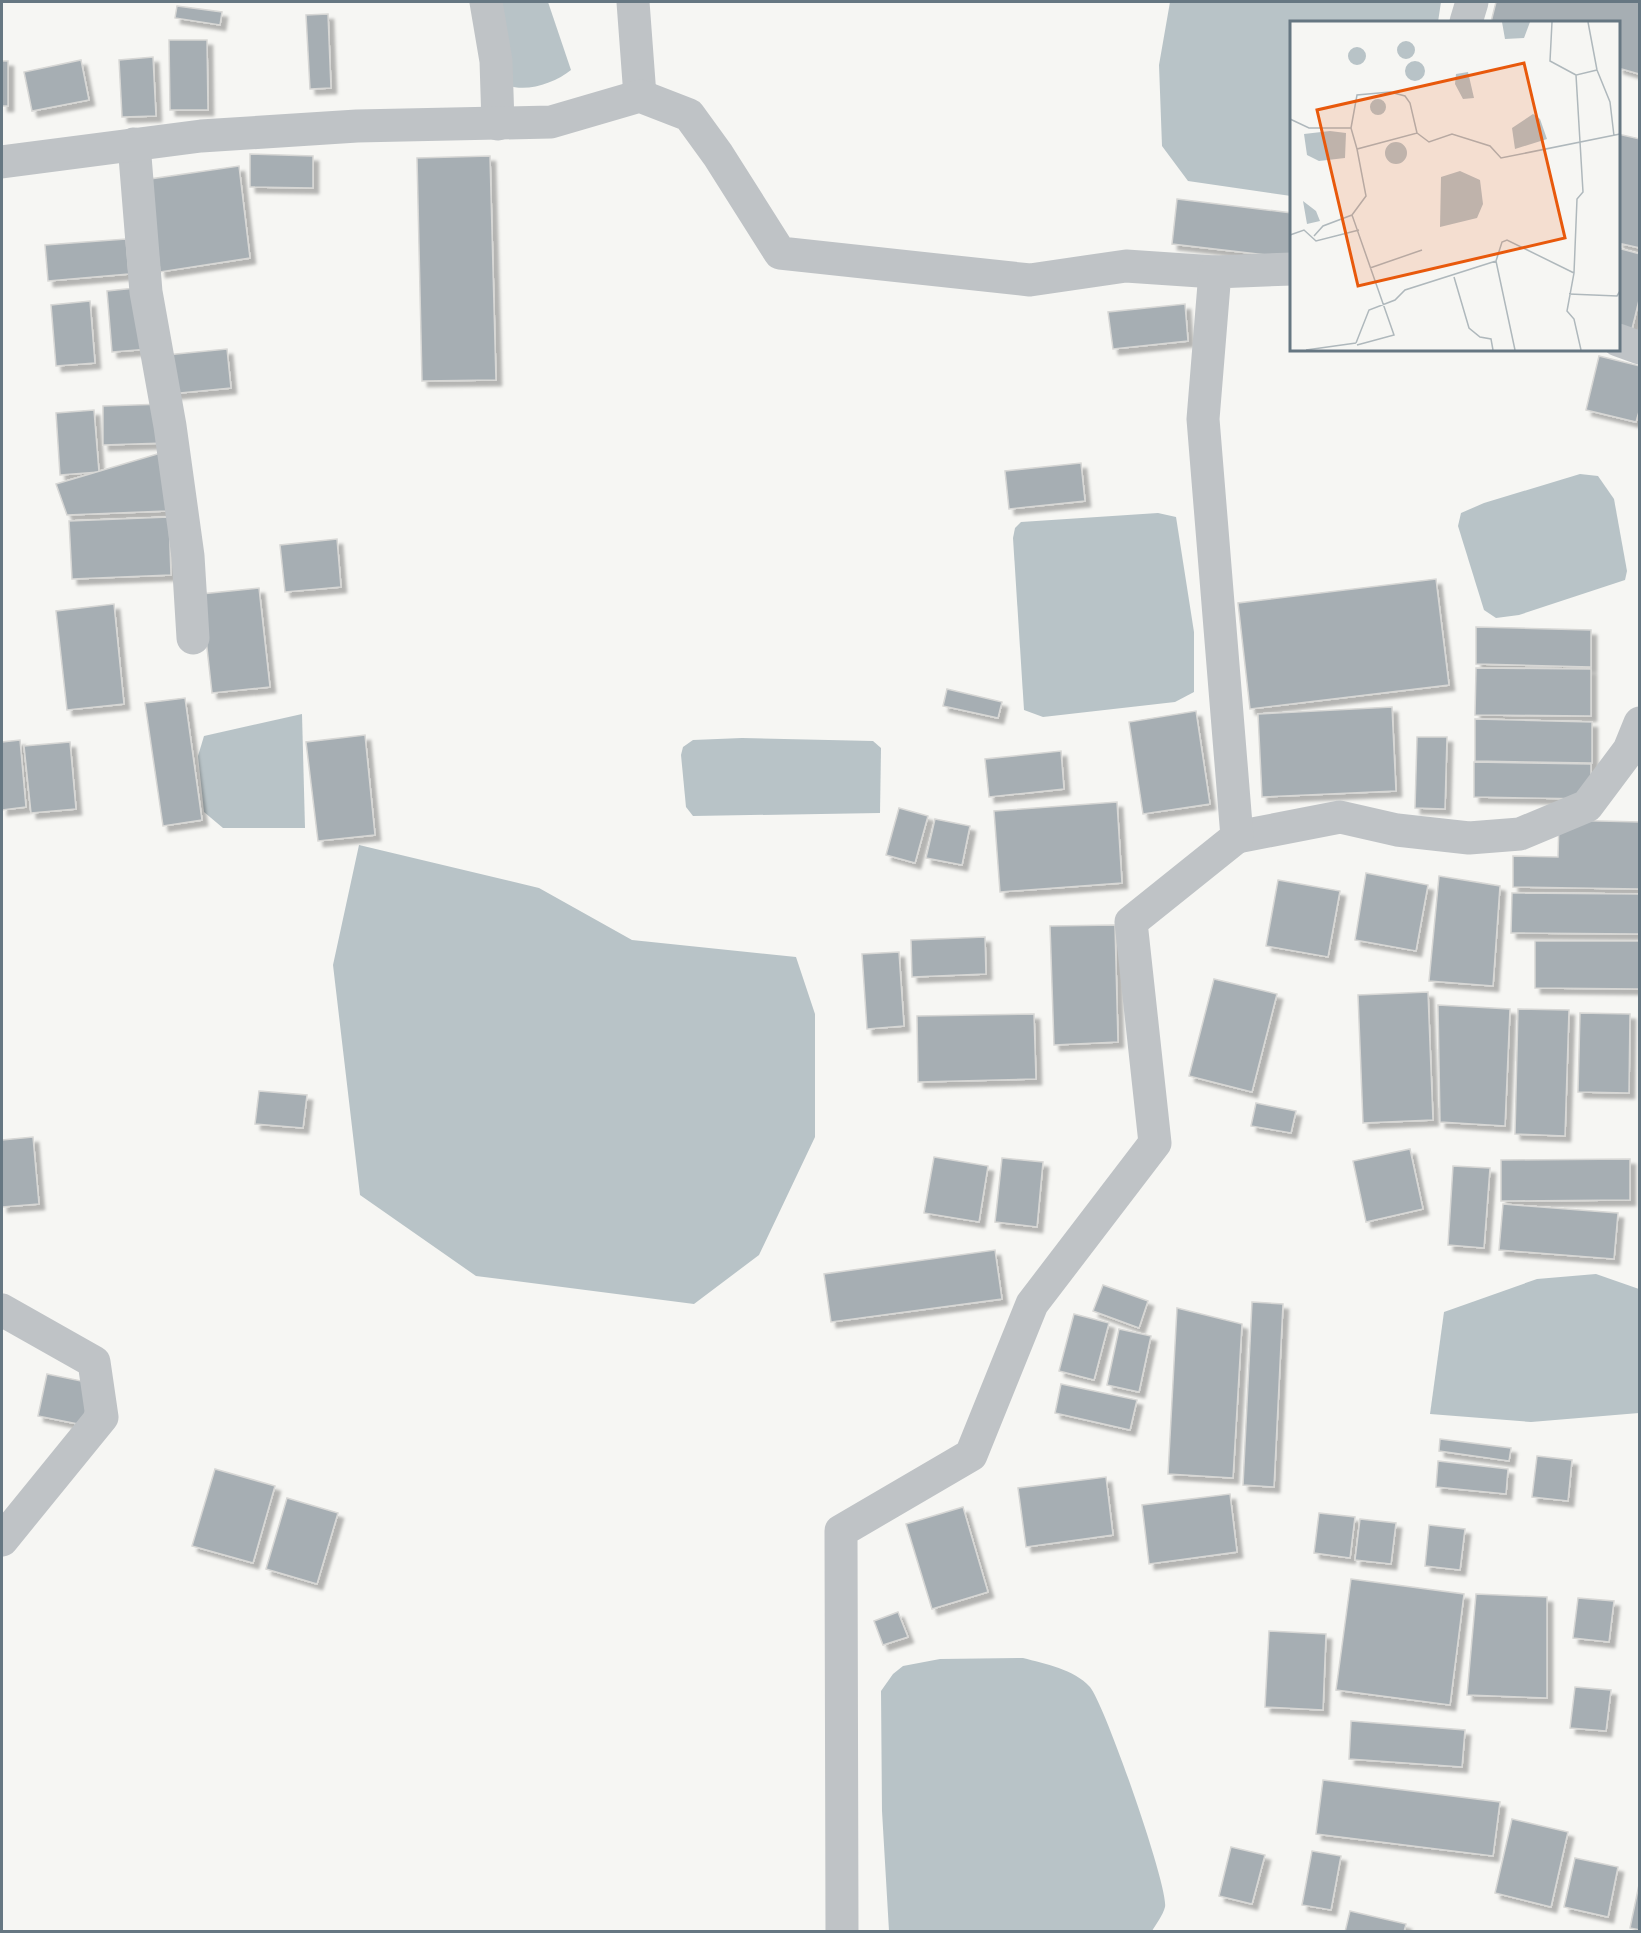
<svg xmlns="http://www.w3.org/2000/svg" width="1641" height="1933" viewBox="0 0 1641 1933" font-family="Figtree,sans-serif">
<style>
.water{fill:#b8c3c7}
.building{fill:#a6aeb3;stroke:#d7d7d5;stroke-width:1.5;filter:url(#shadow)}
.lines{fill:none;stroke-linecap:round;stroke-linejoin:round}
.street{stroke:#bfc3c6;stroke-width:33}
.inset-road{fill:none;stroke:#afb8bc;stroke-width:1.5}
.view{fill:#e8590c;fill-opacity:0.15;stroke:#e8590c;stroke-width:3}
.inset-edge{fill:none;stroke:#667782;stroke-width:3}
</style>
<defs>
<filter id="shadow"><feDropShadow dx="5.5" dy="5.5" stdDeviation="1.5" flood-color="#0004"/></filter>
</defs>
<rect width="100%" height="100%" fill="#f6f6f3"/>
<!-- water -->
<g class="water">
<path d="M492,2H548L571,70C555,83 526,93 507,85Z"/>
<path d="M1170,2H1441L1438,22H1292L1291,196L1188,181L1162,146L1159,65Z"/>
<path d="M1580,474L1598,476L1614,499L1627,571L1625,580L1519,615L1496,618L1484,610L1458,526L1461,513L1484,503Z"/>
<path d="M1158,513L1176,517L1194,632V692L1175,702L1043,717L1024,710L1013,538L1015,528L1021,522Z"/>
<path d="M302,714L305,828H223L204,812L198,756L204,736Z"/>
<path d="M742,738L873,741L881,748L880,813L693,816L686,807L681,755L683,747L693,740Z"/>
<path d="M359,845L539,888L632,940L796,957L815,1014V1137L759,1255L694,1304L476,1276L360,1195L333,965Z"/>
<path d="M1596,1274L1639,1289V1413L1531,1422L1430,1414L1444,1312L1537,1279Z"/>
<path d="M1023,1658C1045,1664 1074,1669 1090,1687C1105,1705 1169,1888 1165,1907C1163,1915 1156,1924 1152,1931H889L882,1811L881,1691L893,1674L903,1666L940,1659Z"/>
</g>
<!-- building -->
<g class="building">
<path d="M1496,2H1640L1639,74L1618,68V22H1491Z"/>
<path d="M177,6L222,12L220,25L175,18Z"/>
<path d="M328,14L331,88L310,89L306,15Z"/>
<path d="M169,40H207L208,110H170Z"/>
<path d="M153,57L156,116L122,117L119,60Z"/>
<path d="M81,60L89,100L32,111L24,72Z"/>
<rect x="2" y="61" width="6" height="45"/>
<path d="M1618,134L1640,139V248L1618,243Z"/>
<path d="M250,154L313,156V188L250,187Z"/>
<path d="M490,156L496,380L422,381L417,158Z"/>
<path d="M239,166L250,258L160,272L150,179Z"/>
<path d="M1177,199L1292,213V258L1172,244Z"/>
<path d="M126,239L129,274L48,281L45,245Z"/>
<path d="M1618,248L1640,254V296L1632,329L1618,325Z"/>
<path d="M145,287L150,349L112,352L107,291Z"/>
<path d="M90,301L95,363L56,366L51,305Z"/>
<path d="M1185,304L1188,341L1113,349L1108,312Z"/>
<path d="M227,349L231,388L170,394L166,355Z"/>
<path d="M1599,356L1640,366V408L1636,422L1586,410Z"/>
<path d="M164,404L165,443L103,445V406Z"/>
<path d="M94,410L99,472L60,475L56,413Z"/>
<path d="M164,452L167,511L67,515L56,484Z"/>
<path d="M1081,463L1085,501L1009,509L1005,471Z"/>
<path d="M169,517L171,575L72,579L69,521Z"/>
<path d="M337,539L341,587L285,592L280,545Z"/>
<path d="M1436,579L1449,685L1250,709L1238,603Z"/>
<path d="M259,588L270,687L212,693L201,594Z"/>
<path d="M114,604L124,704L67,710L56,611Z"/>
<path d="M1476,627L1591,630V667L1476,664Z"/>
<path d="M1476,668L1591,669V716L1475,715Z"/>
<path d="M947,689L1002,702L998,718L943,706Z"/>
<path d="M185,698L202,820L163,826L145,703Z"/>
<path d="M1392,707L1396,791L1262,797L1258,714Z"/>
<path d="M1196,711L1210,804L1143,814L1129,722Z"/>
<path d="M1475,719L1592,722V763L1475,761Z"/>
<path d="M365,735L375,835L318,841L306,742Z"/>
<path d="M1417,737H1447L1445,809L1415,808Z"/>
<path d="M20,740L26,807L2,810V742Z"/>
<path d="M70,742L76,809L31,813L24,746Z"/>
<path d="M1061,751L1064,789L989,797L985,759Z"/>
<path d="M1474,762L1591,764V799L1474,797Z"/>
<path d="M1117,802L1122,883L1000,892L994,811Z"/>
<path d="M899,808L928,816L915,863L886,855Z"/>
<path d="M935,819L970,826L962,865L926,858Z"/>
<path d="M1559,820L1640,822V889L1513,887V856L1558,857Z"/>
<path d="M1366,873L1428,885L1416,951L1355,940Z"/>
<path d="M1439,876L1500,886L1493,986L1429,981Z"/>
<path d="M1278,880L1340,891L1328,957L1266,946Z"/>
<path d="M1512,893L1640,894V934L1511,933Z"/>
<path d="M1115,925L1118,1042L1054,1045L1050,926Z"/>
<path d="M985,937L986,974L912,977L911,940Z"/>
<path d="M1535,941H1640V989L1535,988Z"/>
<path d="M899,952L904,1026L867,1029L862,954Z"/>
<path d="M1214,979L1277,994L1252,1092L1189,1076Z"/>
<path d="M1428,992L1433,1120L1363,1123L1358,995Z"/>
<path d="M1438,1005L1510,1009L1505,1126L1440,1122Z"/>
<path d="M1518,1009L1569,1010L1565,1136L1515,1134Z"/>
<path d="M1580,1013L1630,1014L1629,1093L1578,1092Z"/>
<path d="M1034,1014L1036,1079L918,1082L917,1016Z"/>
<path d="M259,1091L307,1095L303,1128L255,1124Z"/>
<path d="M1256,1103L1296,1111L1291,1133L1251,1126Z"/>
<path d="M33,1137L39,1204L2,1207V1140Z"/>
<path d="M1410,1149L1423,1209L1366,1222L1353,1161Z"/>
<path d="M934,1157L988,1166L979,1222L924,1213Z"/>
<path d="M1002,1158L1043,1162L1037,1227L995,1222Z"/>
<path d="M1630,1159V1200L1501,1201V1160Z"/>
<path d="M1453,1166L1490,1168L1484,1248L1448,1245Z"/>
<path d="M1503,1204L1618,1213L1614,1259L1499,1250Z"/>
<path d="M995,1250L1002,1299L831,1322L824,1274Z"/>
<path d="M1103,1285L1148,1301L1139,1328L1093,1311Z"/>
<path d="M1252,1302L1283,1304L1274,1487L1243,1485Z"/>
<path d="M1177,1308L1242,1324L1233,1478L1168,1474Z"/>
<path d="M1074,1314L1109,1323L1094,1380L1059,1371Z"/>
<path d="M1119,1329L1151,1336L1139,1392L1107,1385Z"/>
<path d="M47,1374L91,1383L83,1425L38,1416Z"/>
<path d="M1061,1384L1137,1400L1130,1430L1055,1413Z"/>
<path d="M1440,1439L1511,1448L1509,1461L1439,1451Z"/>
<path d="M1537,1456L1572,1460L1568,1501L1532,1497Z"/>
<path d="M1438,1461L1508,1469L1506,1494L1436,1487Z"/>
<path d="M215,1469L275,1486L253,1563L192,1546Z"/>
<path d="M1106,1477L1113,1535L1026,1547L1018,1488Z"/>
<path d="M1230,1494L1237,1552L1149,1564L1142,1505Z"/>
<path d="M287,1498L338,1513L317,1584L266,1569Z"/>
<path d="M963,1507L988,1592L932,1609L906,1524Z"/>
<path d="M1319,1513L1355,1517L1350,1558L1314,1553Z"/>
<path d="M1360,1519L1396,1523L1391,1564L1355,1560Z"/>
<path d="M1429,1525L1465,1529L1460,1570L1425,1566Z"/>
<path d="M1351,1579L1464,1594L1450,1705L1336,1690Z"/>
<path d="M1476,1594L1547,1597V1698L1467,1695Z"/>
<path d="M1578,1598L1614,1601L1609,1642L1573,1638Z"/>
<path d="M898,1612L908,1637L883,1645L874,1621Z"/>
<path d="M1269,1631L1326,1634L1323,1710L1265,1707Z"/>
<path d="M1575,1687L1611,1690L1606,1731L1570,1728Z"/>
<path d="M1351,1721L1465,1730L1462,1767L1349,1759Z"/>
<path d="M1323,1780L1500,1802L1493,1856L1316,1834Z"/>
<path d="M1512,1819L1568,1832L1551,1907L1495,1893Z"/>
<path d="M1231,1847L1265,1855L1252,1904L1219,1896Z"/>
<path d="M1312,1851L1341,1856L1331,1910L1302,1905Z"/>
<path d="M1575,1858L1618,1867L1608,1917L1564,1907Z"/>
<path d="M1640,1880V1930L1630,1928Z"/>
<path d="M1350,1911L1406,1924L1404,1932H1345Z"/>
</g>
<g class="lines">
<!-- street -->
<g class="street">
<path d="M486,2L496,61L498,124"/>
<path d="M633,2L640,96"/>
<path d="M1466,22L1472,2"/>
<path d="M134,144L146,292L170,426L188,556L193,638"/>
<path d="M2,162L201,136L357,126L551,122L640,96L689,115L718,155L780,253L1030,280L1126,266L1215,272"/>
<path d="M1618,340L1640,348"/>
<path d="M1237,837L1340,817L1397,830L1469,838L1520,834L1587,806L1629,750L1640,723"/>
<path d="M2,1310L94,1362L102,1417L2,1540"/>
<path d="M842,1932L841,1531L971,1455L1032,1304L1155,1143L1131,922L1237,837L1203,419L1215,272L1292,269"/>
</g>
</g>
<!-- overview -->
<g transform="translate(1290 21)">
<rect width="330" height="330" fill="#f6f6f3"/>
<path d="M212,1H240L234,17L215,18ZM107 29a9 9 0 1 1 18 0a9 9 0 1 1-18 0ZM58 35a9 9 0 1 1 18 0a9 9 0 1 1-18 0ZM115 50a10 10 0 1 1 20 0a10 10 0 1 1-20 0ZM178,51L184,77L173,78L165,63L166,53ZM80 86a8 8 0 1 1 16 0a8 8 0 1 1-16 0ZM243,93L250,98L257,118L225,128L222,107ZM40,110L56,112L55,137L29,140L17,134L14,113ZM95 132a11 11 0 1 1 22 0a11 11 0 1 1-22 0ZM170,150L190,159L193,183L187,197L150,206L151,156ZM13,180L26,190L30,200L17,203Z" fill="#b8c3c7"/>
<path class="inset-road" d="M262,1L260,40L286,54M298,1L307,49L320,81L324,115M0,98L19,107H61L67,128L127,112L139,121L162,113L200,125L211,137L330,113M61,107L67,74L100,71L115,75L120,82L127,112M0,214L14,209L26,220L69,209M24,215L33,205L62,194M206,240L212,221L217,219L284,252M80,247L132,229M164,256L179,307L190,316L201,318L203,329M279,273L327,275L330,270M66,322L79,289L105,279L115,269L206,240L225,329M67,324L104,314L62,194L76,175L67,128M16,329L66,322M291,329L284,298L277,290L284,252L287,178L293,171L286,54L307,49"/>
<path class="view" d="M234,42L275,217L68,265L27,89Z"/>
<rect width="330" height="330" class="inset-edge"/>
</g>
<!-- border -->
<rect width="1641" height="1933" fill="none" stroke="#667782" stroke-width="6"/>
</svg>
